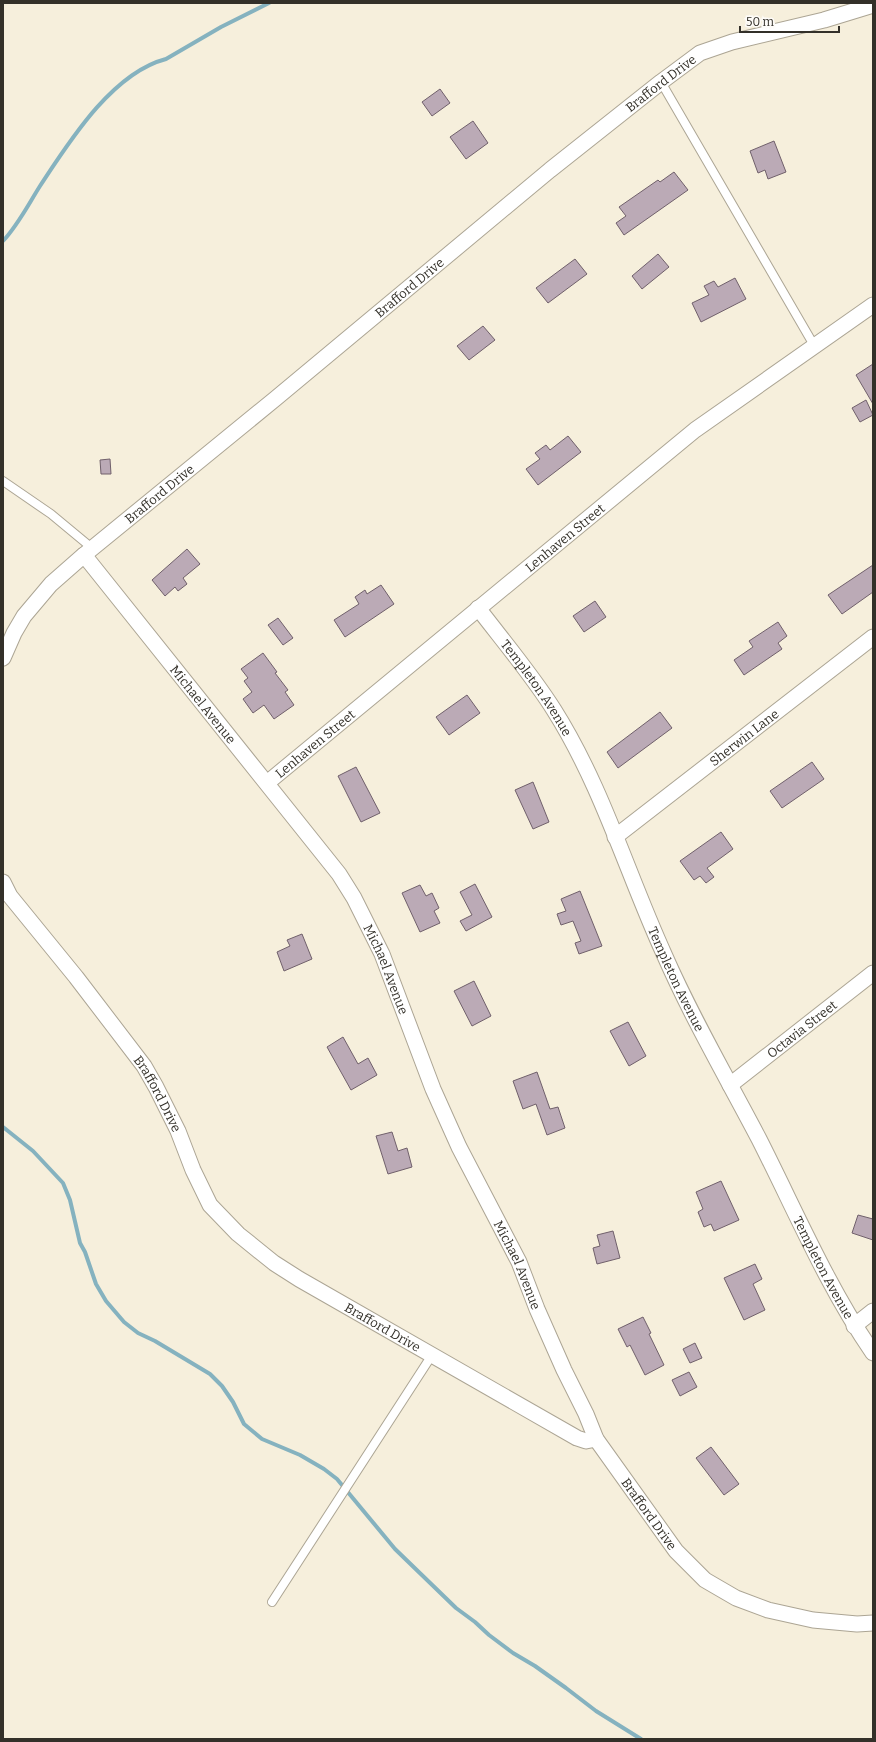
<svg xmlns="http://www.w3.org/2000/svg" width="876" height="1742" viewBox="0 0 876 1742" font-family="Bitter,serif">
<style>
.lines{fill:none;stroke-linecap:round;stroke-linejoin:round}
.stream{stroke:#85b2bf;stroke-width:4}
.building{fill:#bbaab6;stroke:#70606b}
.lane-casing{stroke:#aca594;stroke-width:10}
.street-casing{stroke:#aca594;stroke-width:17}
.lane{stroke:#fff;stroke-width:8}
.street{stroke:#fff;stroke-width:15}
.labels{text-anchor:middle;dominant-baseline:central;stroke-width:4;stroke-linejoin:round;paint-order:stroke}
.street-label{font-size:13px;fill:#333029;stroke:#fefcf9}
</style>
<rect width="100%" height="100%" fill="#f6efdc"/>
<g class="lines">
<!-- stream -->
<g class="stream">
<path d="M3,241C18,225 28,205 40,186C69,142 112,73 166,59L221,27L269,3"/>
<path d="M3,1127L33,1151L63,1183L70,1200L80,1243L85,1252L96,1284L106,1301L124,1322L138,1333L155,1341L210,1374L222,1386L233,1402L244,1424L262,1439L300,1455L324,1469L337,1479L395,1549L456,1608L475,1622L489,1635L513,1653L535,1666L566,1688L596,1711L641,1739"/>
</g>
</g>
<!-- building -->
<g class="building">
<path d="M440,89L450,103L432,116L422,102Z"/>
<path d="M473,121L488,143L466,159L450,137Z"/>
<path d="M774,141L786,172L768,179L765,170L758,173L750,151Z"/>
<path d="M674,172L688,190L624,235L616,223L626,216L619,207L658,180L660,182Z"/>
<path d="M658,254L669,267L642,289L632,276Z"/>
<path d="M575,259L587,274L548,303L536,288Z"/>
<path d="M735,278L746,299L701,322L692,303L709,295L704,286L714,281L718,287Z"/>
<path d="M483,326L495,340L469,360L457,346Z"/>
<path d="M873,364V404L856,375Z"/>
<path d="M866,400L873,415L860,422L852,408Z"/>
<path d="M568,436L581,452L538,485L526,469L540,459L535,453L546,445L550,450Z"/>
<path d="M110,459L111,474H101L100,460Z"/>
<path d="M187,549L200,564L183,578L187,584L178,591L175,587L165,596L152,580Z"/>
<path d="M873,565V592L842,614L828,595Z"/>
<path d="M381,585L394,604L345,637L334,620L359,604L355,597L365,590L367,594Z"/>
<path d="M595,601L606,617L584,632L573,616Z"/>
<path d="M278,618L293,638L283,645L268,625Z"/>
<path d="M778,622L787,636L778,643L782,649L744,675L734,660L753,647L749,641Z"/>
<path d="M263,653L277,672L275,673L288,690L285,692L294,705L274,719L264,705L253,713L243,699L252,692L244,681L248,678L241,669Z"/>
<path d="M467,695L480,713L449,735L436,717Z"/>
<path d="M660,712L672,728L618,768L607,752Z"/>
<path d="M812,762L824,779L782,808L770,791Z"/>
<path d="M356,767L380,813L361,822L338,776Z"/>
<path d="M533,782L549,822L533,829L515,790Z"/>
<path d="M721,832L733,849L707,868L714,877L706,883L700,876L694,880L680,861Z"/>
<path d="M475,884L492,917L466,931L460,921L472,915L460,892Z"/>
<path d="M420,885L426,896L432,893L439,908L434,911L440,923L420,932L402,893Z"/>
<path d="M580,891L602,946L579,954L575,943L581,941L573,921L561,925L557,914L566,911L561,899Z"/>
<path d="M302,934L312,959L284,971L277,952L290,946L287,940Z"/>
<path d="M474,981L491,1016L472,1026L454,991Z"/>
<path d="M628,1022L646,1056L629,1066L610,1031Z"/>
<path d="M343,1037L358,1064L368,1058L377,1075L351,1090L327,1047Z"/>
<path d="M537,1072L550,1109L558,1107L565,1128L547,1135L536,1104L523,1109L513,1081Z"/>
<path d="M392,1132L398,1151L407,1148L412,1167L388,1174L376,1136Z"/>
<path d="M721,1181L739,1220L714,1231L711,1224L704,1227L698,1212L703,1209L696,1192Z"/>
<path d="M858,1215L873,1219V1240L852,1233Z"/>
<path d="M613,1231L620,1258L597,1264L593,1248L600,1246L597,1235Z"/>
<path d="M755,1264L762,1279L753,1284L765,1310L744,1320L724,1278Z"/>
<path d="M643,1317L651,1333L649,1334L664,1365L645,1375L630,1345L627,1347L618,1329Z"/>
<path d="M695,1343L702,1358L690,1363L683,1349Z"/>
<path d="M689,1372L697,1387L680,1396L672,1380Z"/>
<path d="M711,1447L739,1484L724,1495L696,1458Z"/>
</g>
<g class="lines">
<defs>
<g id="lane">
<path d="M661,82L815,347"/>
<path d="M3,481L51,514L92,548"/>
<path d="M272,1602L432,1355"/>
</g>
<g id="street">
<path id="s1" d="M84,555L339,874L354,898L382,954L433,1089L459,1147L519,1262L537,1309L564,1370L586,1414L596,1439L676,1551L705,1580L736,1598L768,1610L813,1620L857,1624L873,1623"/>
<path id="s2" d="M478,608C504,642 532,675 554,710C602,786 627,873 664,954C692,1018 727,1078 759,1139C796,1212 827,1286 873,1353"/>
<path id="s3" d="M3,658L14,633L24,616L51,584L84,555L275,399L550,170L661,82L700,53L732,42L824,20L873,5"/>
<path id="s4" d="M267,783L695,430L873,305"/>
<path id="s5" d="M615,837L873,637"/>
<path id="s6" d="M3,882L10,896L76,977L144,1066L156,1087L178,1131L193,1170L210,1205L238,1234L274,1263L299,1279L577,1438L586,1441L596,1439"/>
<path id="s7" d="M730,1085L873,973"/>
<path d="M854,1326L873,1311"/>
</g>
</defs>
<!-- lane casing -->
<use href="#lane" class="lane-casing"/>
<!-- street casing -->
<use href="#street" class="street-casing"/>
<!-- lane -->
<use href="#lane" class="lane"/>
<!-- street -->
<use href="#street" class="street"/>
</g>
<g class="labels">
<!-- street labels -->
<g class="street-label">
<text stroke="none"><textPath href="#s3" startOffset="878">Brafford Drive</textPath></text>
<text stroke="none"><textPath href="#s3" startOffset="554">Brafford Drive</textPath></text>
<text stroke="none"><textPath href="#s3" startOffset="230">Brafford Drive</textPath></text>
<text stroke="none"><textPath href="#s4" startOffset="386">Lenhaven Street</textPath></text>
<text stroke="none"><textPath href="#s2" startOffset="99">Templeton Avenue</textPath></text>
<text stroke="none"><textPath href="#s1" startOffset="191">Michael Avenue</textPath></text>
<text stroke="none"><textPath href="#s5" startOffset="163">Sherwin Lane</textPath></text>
<text stroke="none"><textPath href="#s4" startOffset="62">Lenhaven Street</textPath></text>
<text stroke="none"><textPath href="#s1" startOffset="515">Michael Avenue</textPath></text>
<text stroke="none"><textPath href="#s2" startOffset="423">Templeton Avenue</textPath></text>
<text stroke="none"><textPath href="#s7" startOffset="91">Octavia Street</textPath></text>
<text stroke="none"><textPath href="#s6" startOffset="263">Brafford Drive</textPath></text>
<text stroke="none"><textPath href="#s1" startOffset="839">Michael Avenue</textPath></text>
<text stroke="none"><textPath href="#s2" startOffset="747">Templeton Avenue</textPath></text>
<text stroke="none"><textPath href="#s6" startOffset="599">Brafford Drive</textPath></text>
<text stroke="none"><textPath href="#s1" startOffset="1122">Brafford Drive</textPath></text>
</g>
</g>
<!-- border -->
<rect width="876" height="1742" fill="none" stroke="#333029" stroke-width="8"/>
<!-- scale -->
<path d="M740 26v6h99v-6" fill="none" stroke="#333029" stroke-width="2"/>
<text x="746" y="26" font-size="12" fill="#333029" stroke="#fefcf9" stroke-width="3" paint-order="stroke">50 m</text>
</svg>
